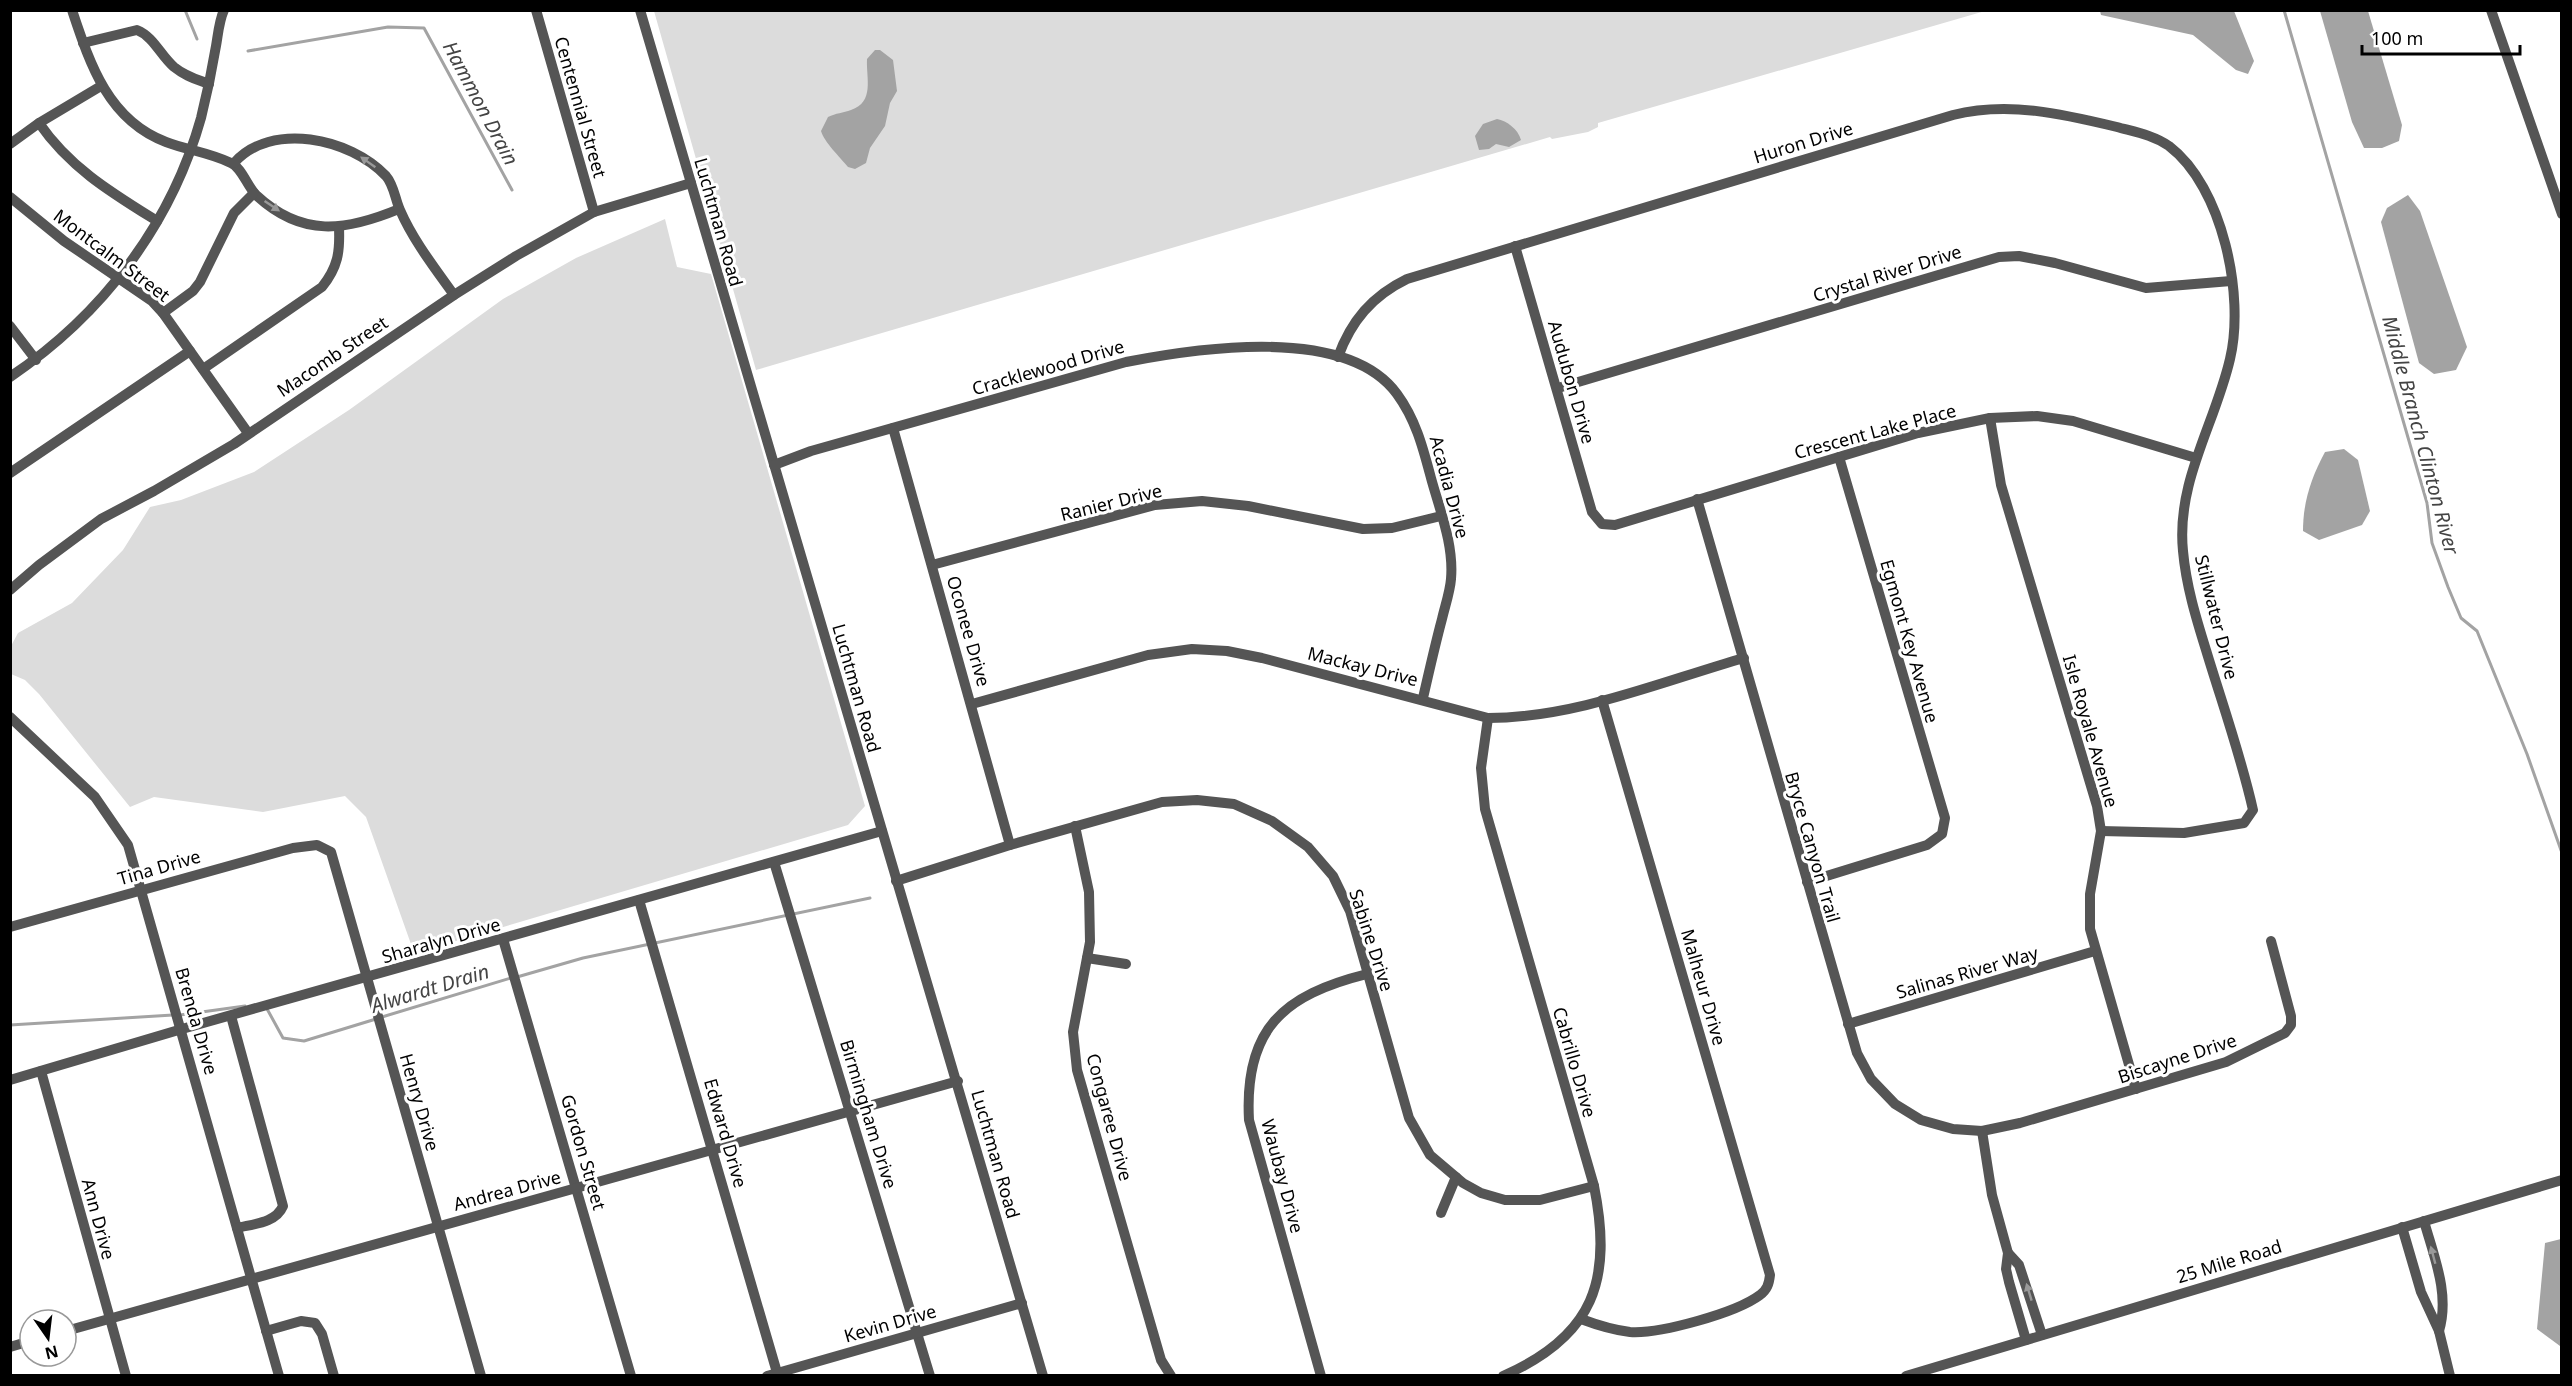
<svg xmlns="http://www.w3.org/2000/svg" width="2572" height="1386" viewBox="0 0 2572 1386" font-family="'Noto Sans',sans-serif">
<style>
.green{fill:#dcdcdc}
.water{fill:#a3a3a3}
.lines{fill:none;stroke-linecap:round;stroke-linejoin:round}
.stream{stroke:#a3a3a3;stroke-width:3}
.minor{stroke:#555;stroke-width:10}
.oneway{fill:#999}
.labels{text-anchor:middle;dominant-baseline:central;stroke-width:6;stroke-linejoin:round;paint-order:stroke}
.street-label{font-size:18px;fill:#000;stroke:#fff}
.water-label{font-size:20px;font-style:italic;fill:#444;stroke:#fff}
</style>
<rect width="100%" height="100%" fill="#fff"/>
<!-- green -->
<g class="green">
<path d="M654,11H1985L1598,123V127L1588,132L1552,139L1550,137L756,370Z"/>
<path d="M665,219L677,267L711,274L865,806L848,825L429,949L412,947L366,817L345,796L263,812L154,797L130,807L39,694L25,680L11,674V646L18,633L72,603L123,550L150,507L181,500L254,472L349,410L503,299L576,258Z"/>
</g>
<!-- water -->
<g class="water">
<path d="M2100,11H2234L2254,61L2248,74L2236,70L2193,35L2101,15Z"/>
<path d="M2320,11H2368L2402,125L2399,141L2382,148H2364L2352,122Z"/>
<path d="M875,50H880L893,60L897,91L890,103L885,126L870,148L866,163L855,169L848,167C840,157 824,142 821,131L828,117C836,113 843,113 851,110C875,102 866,78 867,59Z"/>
<path d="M1497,119C1507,121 1518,129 1521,140L1509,147L1496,144L1489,149L1479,150L1475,136L1483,124Z"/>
<path d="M2408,195L2420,211L2467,347L2456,370L2434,374L2419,363L2381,222L2387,208Z"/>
<path d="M2344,449L2358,460L2370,511L2362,525L2319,540L2303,531C2303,502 2311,478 2325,452Z"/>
<path d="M2561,1239L2562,1345L2560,1346L2537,1329L2545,1243Z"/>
</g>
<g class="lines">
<!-- stream -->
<g class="stream">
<path d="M185,10L197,39"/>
<path d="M2284,10L2427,503L2432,543L2448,587L2461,618L2477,631L2527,754L2562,853"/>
<path d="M248,51L388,27L424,28L512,190"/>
<path d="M517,977L583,958L870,898"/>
<path d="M266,1007L283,1038L304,1041L376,1019"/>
<path d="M180,1015L245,1006"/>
<path d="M382,1017L511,978"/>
<path d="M10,1025L173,1015"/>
</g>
<!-- minor -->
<g class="minor">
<path d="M72,10C90,64 108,120 166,142C187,150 211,153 231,163C242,168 247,186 256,195C302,238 346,231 399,209"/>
<path d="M536,10L594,212"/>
<path d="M640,10L1043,1376"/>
<path d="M2491,10L2562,214"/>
<path d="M83,43L137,30C154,37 160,55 174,67C185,76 196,79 209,84"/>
<path d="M39,123C70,168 112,193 157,221"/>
<path d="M10,144L39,123L101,86"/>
<path d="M234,163C271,121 350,138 386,176C394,185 395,199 400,210C413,240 434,267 454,295"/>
<path d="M10,197L64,241L152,301L163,313L248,433"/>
<path d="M1515,246L1592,512L1602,524L1615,525L1918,433L1990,418L2037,416L2073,421L2196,458"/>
<path d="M163,313L193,291L200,282L234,213L254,193"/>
<path d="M10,326L36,360"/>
<path d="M1338,357C1351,321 1372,296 1407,279L1953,115C2008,101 2063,114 2117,127C2135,132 2153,135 2169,146C2223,187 2245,296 2230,359C2215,424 2176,482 2183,551C2186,585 2196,618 2206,650C2222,703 2241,756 2253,810L2244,823L2184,833L2101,831"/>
<path d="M203,369L322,287C338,267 340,252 339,228"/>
<path d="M10,377C102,315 171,225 201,118C207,94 212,70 216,46C218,35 219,21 224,10"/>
<path d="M1558,388L1999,257L2019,256L2055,263L2146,288L2231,281"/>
<path d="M1990,418L2001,485L2097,806L2101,831L2090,894V929L2136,1089"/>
<path d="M893,428L1010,845"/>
<path d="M774,465L811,451L1126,362C1198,348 1347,325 1397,394C1416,420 1423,448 1431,478C1440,511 1454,545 1451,579C1450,592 1445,606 1442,619C1435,645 1429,672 1423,698"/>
<path d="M10,473L190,351"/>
<path d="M1697,499L1857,1053L1871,1079L1895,1104L1921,1120L1953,1129L1982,1131L2020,1123L2226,1062L2285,1033L2291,1025V1016L2271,941"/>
<path d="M932,565L1155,505L1202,501L1248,506L1363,529L1392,528L1441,516"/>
<path d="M10,590L39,565L101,519L154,491L234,444L454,295L516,256L594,212L691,183"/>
<path d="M972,704L1148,655L1192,649L1227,651L1262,658L1488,718C1575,718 1660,682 1744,658"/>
<path d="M10,717L95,797L128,845L279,1376"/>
<path d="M1488,718L1481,768L1485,809L1594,1186C1613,1280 1594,1336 1503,1376"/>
<path d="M1075,826L1089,892L1090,942L1073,1032L1077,1070L1161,1360L1171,1376"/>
<path d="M774,862L930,1376"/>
<path d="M896,881L1010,845L1162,802L1197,800L1234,804L1272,821L1308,847L1333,876L1350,911L1409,1118L1430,1155L1463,1183L1481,1193L1505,1200H1540L1594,1186"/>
<path d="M1807,882L1927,845L1942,834L1945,818L1839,457"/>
<path d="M639,900L778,1376"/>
<path d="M10,927L293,848L317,845L331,852L481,1376"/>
<path d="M503,939L631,1376"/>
<path d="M1087,958L1126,964"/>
<path d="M231,1016L283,1206C276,1223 253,1224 237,1228"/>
<path d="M1848,1024L2095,951"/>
<path d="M41,1071L126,1376"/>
<path d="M10,1080L182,1029L882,831"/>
<path d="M1982,1131L1992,1195L2008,1253L2006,1269L2009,1282L2026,1340"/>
<path d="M1441,1213L1456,1177"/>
<path d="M2424,1221C2434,1257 2450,1294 2439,1331"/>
<path d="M2402,1227L2421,1292L2439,1331L2450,1376"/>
<path d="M2008,1253L2019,1265L2042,1335"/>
<path d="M1581,1319C1597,1325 1613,1330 1630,1332C1660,1334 1736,1313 1760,1295C1767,1290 1769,1284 1770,1275L1602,700"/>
<path d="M66,1331L958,1081"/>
<path d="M266,1331L301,1321L315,1323L322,1334L334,1376"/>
<path d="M10,1347L30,1341"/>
<path d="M767,1376L1022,1303"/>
<path d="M1321,1376L1249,1120C1244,1029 1283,995 1367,974"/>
<path d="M1906,1376L2562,1180"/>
</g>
</g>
<!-- one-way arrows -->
<defs><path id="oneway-solid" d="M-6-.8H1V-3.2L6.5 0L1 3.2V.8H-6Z" transform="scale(1.5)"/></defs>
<g class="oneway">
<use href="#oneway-solid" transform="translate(368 162) rotate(-145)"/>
<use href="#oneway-solid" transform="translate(272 206) rotate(34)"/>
<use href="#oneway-solid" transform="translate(2433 1255) rotate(-105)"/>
<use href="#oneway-solid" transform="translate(2029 1292) rotate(-107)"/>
</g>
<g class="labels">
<!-- street labels -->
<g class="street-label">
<text transform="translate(581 107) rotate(74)">Centennial Street</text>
<text transform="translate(1803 142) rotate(-17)">Huron Drive</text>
<text transform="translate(719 222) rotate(74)">Luchtman Road</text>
<text transform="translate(112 255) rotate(37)">Montcalm Street</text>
<text transform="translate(1887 273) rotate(-17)">Crystal River Drive</text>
<text transform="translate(332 356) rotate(-34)">Macomb Street</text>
<text transform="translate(1048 367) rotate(-16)">Cracklewood Drive</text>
<text transform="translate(1572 382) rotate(74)">Audubon Drive</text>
<text transform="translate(1875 431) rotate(-15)">Crescent Lake Place</text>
<text transform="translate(1450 487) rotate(75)">Acadia Drive</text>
<text transform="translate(1111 502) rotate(-14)">Ranier Drive</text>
<text transform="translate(2217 617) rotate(76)">Stillwater Drive</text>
<text transform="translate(969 631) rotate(74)">Oconee Drive</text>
<text transform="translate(1910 641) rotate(74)">Egmont Key Avenue</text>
<text transform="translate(1363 666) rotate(14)">Mackay Drive</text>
<text transform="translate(857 688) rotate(74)">Luchtman Road</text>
<text transform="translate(2091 731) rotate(74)">Isle Royale Avenue</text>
<text transform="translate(1813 847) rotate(74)">Bryce Canyon Trail</text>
<text transform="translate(159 867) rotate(-16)">Tina Drive</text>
<text transform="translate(441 940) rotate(-16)">Sharalyn Drive</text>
<text transform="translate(1372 940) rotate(72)">Sabine Drive</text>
<text transform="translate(1967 972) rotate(-16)">Salinas River Way</text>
<text transform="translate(1704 987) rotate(74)">Malheur Drive</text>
<text transform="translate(197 1021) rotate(74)">Brenda Drive</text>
<text transform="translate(2177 1058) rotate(-18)">Biscayne Drive</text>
<text transform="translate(1575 1062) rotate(74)">Cabrillo Drive</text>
<text transform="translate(420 1102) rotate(74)">Henry Drive</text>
<text transform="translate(869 1114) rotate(73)">Birmingham Drive</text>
<text transform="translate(1110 1117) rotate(75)">Congaree Drive</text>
<text transform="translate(726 1133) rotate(74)">Edward Drive</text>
<text transform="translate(584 1152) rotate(74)">Gordon Street</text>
<text transform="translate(996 1154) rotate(74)">Luchtman Road</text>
<text transform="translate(1283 1176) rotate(75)">Waubay Drive</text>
<text transform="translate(507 1190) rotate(-15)">Andrea Drive</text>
<text transform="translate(99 1219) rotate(75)">Ann Drive</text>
<text transform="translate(2229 1261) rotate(-17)">25 Mile Road</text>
<text transform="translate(890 1323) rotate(-16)">Kevin Drive</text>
</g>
<!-- water labels -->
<g class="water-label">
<text transform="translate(481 103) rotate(62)">Hammon Drain</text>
<text transform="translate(2421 435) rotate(75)">Middle Branch Clinton River</text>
<text transform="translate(430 988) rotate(-17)">Alwardt Drain</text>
</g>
</g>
<!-- border -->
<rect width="2572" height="1386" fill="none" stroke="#000000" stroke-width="24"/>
<!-- north arrow -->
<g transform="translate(48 1338) rotate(166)"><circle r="28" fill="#ffffff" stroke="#999999" stroke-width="1.5"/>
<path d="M0-4.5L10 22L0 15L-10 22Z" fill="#000000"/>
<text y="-9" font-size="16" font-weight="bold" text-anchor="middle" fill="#000000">N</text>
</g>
<!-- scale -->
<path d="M2362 45v9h158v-9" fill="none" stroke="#000000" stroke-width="3"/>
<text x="2371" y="45" font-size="18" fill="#000000" stroke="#ffffff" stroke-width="4.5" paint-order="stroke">100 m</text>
</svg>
